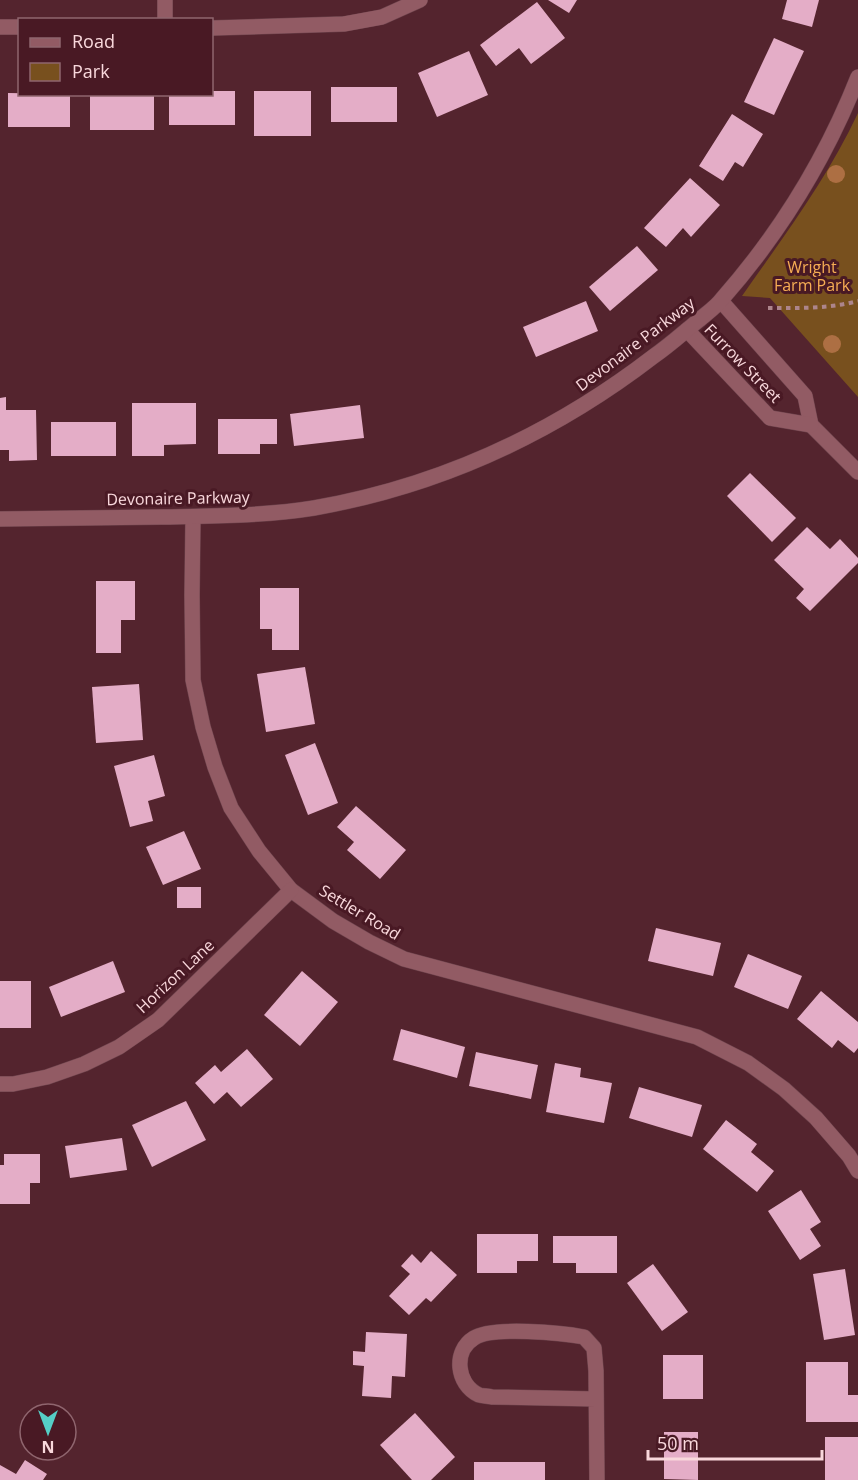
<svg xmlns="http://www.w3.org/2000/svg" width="858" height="1480" viewBox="0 0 858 1480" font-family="'Open Sans',sans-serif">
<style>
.green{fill:#78501e}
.building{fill:#e4adc7}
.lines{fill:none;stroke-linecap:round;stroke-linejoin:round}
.street-casing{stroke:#6e444d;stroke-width:16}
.path{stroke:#ad858c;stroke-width:4;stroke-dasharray:4.5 4.5;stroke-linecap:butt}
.street{stroke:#925b64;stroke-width:15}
.tree{fill:#ad6f43}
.labels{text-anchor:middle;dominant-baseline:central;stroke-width:6;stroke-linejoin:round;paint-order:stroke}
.park-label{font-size:16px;fill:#f6ad54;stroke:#491924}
.street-label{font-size:16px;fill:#f9d8dc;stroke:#491924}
</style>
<rect width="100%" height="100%" fill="#54242e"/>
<!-- green -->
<path class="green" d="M858,113V397L770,298L742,296C784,236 827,179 858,113Z"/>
<!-- building -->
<g class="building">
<path d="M548,0H577L569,13Z"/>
<path d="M787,0H819L812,27L782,19Z"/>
<path d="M537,2L565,38L531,64L519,48L496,66L480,45Z"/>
<path d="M774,38L804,51L774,115L744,102Z"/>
<path d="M469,51L488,95L437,117L418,73Z"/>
<rect x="331" y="87" width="66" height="35"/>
<path d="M212,91H235V125H169V94H212Z"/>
<rect x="254" y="91" width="57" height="45"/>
<path d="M8,93L70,94V127H8Z"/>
<rect x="90" y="94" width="64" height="36"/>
<path d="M732,114L763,134L743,167L735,162L723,181L699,166Z"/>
<path d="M690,178L720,205L691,237L683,228L666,247L644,228Z"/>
<path d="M637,246L658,270L610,311L589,287Z"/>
<path d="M586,301L598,331L536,357L523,327Z"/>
<path d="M6,397V410H36L37,460L9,461V450H0V398Z"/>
<path d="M132,403H196V444L164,445V456H132Z"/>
<path d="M360,405L364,438L294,446L290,414Z"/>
<path d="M218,419H277V444H260V454H218Z"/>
<rect x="51" y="422" width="65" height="34"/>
<path d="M750,473L796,518L772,542L727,496Z"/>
<path d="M807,527L830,549L840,539L858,558V563L810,611L796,598L804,589L774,560Z"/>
<path d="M96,581H135V620H121V653H96Z"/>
<path d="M260,588H299V650H272V629H260Z"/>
<path d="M305,667L315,724L266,732L257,674Z"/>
<path d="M139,684L143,740L96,743L92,687Z"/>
<path d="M315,743L338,803L308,815L285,755Z"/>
<path d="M154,755L165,796L148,801L153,821L130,827L114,766Z"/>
<path d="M356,806L406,850L380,879L347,850L354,842L337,827Z"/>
<path d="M184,831L201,869L163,885L146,847Z"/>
<rect x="177" y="887" width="24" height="21"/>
<path d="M656,928L721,943L713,976L648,961Z"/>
<path d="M748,954L802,976L788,1009L734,987Z"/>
<path d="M113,961L125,992L61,1017L49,987Z"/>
<path d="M302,971L338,1002L300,1046L264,1015Z"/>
<rect x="0" y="981" width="31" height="47"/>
<path d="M821,991L858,1022V1048L854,1053L838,1040L832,1048L797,1019Z"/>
<path d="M401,1029L465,1047L457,1078L393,1060Z"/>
<path d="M247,1049L273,1079L241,1107L227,1092L214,1104L195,1083L215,1065L221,1072Z"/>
<path d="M476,1052L538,1065L531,1099L469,1086Z"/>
<path d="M555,1063L581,1068L580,1077L612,1083L604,1123L546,1112Z"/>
<path d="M639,1087L702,1105L692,1137L629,1118Z"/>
<path d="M186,1101L206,1140L152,1167L132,1125Z"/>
<path d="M726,1120L757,1144L751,1152L774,1171L757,1192L703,1149Z"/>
<path d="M122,1138L127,1170L70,1178L65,1146Z"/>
<path d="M4,1154H40V1183H30V1204H0V1165H4Z"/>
<path d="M801,1190L821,1222L810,1229L821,1246L800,1260L768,1211Z"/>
<path d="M477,1234H538V1261H517V1273H477Z"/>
<path d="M553,1236H617V1273H576V1263H553Z"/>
<path d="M431,1251L457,1275L431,1302L426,1298L409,1315L389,1296L410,1274L401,1266L412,1254L421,1263Z"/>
<path d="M653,1264L688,1312L662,1331L627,1283Z"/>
<path d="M845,1269L855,1335L824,1340L813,1274Z"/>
<path d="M366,1332L407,1334L405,1377L392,1376L391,1398L362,1396L364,1366L353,1365V1351L365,1352Z"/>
<rect x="663" y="1355" width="40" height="44"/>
<path d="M806,1362H848V1395H858V1422H806Z"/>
<path d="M415,1413L455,1457L431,1480H412L380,1445Z"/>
<path d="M664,1432H698V1480L664,1479Z"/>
<rect x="825" y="1437" width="33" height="43"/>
<path d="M25,1460L47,1474L43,1480H0V1465L16,1474Z"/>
<rect x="474" y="1462" width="71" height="18"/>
</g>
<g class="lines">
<defs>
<g id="street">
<path d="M165,0V20"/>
<path d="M0,27H20"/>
<path d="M212,28L344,24L382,17L420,0"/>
<path d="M721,301L805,396L811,425L858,472"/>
<path d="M687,330L770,418L811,425"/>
<path d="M193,517L192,595L193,680L203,727L215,767L231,808L259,851L291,890L333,921L369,942L404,959L697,1037L748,1063L784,1089L816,1118L849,1156L858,1171"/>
<path d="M0,519C54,518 108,518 162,517C213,516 264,516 314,508C439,486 554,433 654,356C670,345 684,332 699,320C707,313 716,307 722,299C780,233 826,158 858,77"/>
<path d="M0,1084H13L47,1077L84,1064L119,1047L158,1020L291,890"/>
<path d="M596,1399L492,1397C488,1396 482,1396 479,1395C456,1384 453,1351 474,1338C492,1326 563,1333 584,1337L594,1348L596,1371L597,1480"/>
</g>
</defs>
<!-- street casing -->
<use href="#street" class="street-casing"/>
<!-- path -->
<path class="path" d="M768,308C798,308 828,309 858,301"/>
<!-- street -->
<use href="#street" class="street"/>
</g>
<!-- trees -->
<g class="tree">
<circle cx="836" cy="174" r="9"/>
<circle cx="832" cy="344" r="9"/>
</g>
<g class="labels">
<!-- park labels -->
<g class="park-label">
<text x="812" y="267">Wright<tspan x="812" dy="18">Farm Park</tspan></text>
</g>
<!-- street labels -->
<g class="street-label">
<text transform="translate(635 344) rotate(-37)">Devonaire Parkway</text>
<text transform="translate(743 363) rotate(46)">Furrow Street</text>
<text transform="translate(178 498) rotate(-1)">Devonaire Parkway</text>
<text transform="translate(360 912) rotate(31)">Settler Road</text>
<text transform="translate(175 976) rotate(-43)">Horizon Lane</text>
</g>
</g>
<!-- legend -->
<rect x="18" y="18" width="195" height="78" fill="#491924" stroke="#8f656e" stroke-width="1.5"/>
<rect x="30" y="38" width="30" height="9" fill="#925b64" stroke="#8f656e" stroke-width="1.5"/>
<text x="72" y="48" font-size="18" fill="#f9d8dc">Road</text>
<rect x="30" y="63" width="30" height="18" fill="#78501e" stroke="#8f656e" stroke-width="1.5"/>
<text x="72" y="78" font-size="18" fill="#f9d8dc">Park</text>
<!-- north arrow -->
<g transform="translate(48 1432) rotate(180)"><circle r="28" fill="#491924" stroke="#8f656e" stroke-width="1.5"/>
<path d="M0-4.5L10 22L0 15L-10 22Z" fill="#55cec6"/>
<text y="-9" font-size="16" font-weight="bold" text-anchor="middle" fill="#f9d8dc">N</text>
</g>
<!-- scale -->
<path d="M648 1450v9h174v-9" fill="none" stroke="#f9d8dc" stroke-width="3"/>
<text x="657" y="1450" font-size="18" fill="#f9d8dc" stroke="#491924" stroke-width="4.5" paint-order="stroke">50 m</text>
</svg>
